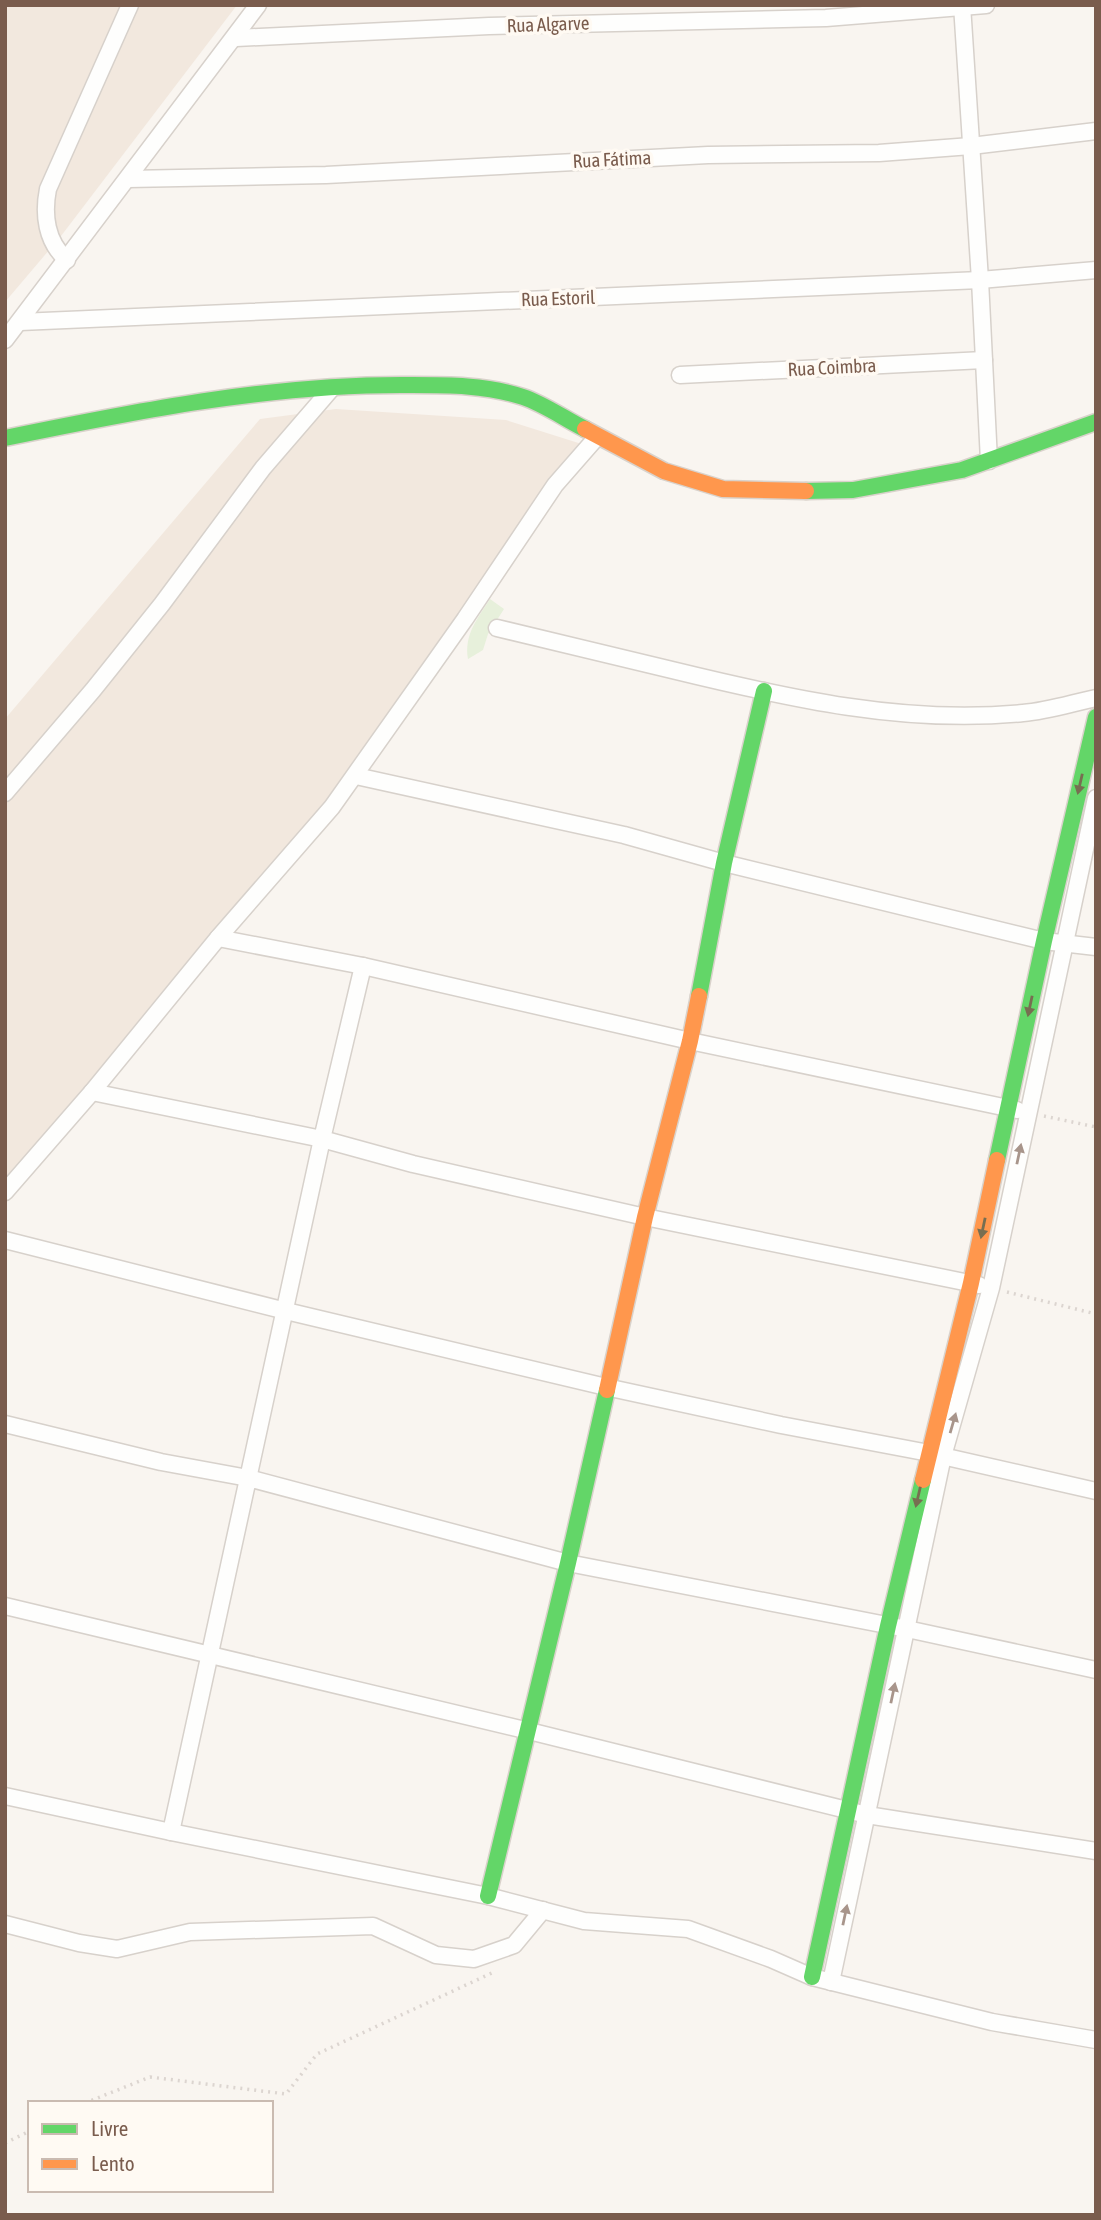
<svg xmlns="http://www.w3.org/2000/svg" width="1101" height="2220" viewBox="0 0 1101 2220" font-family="'Asap Condensed',sans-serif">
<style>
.residential{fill:#f2e8de}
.green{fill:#e7f0db}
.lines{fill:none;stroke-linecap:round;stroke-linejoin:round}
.street-casing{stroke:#d7d1cb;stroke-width:19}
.fast-casing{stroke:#d9d2cb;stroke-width:19}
.slow-casing{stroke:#d9d2cb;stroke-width:19}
.path{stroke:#dcd5d0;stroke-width:3.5;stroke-dasharray:2 5;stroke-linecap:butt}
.street{stroke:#fefefd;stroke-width:16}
.fast{stroke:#63d668;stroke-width:16}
.slow{stroke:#ff974d;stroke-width:16}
.oneway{fill:#776e51}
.oneway2{fill:#a8958b}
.labels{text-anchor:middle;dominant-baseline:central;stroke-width:7;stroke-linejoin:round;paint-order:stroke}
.street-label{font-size:19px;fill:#7a5c4d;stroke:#fffaf3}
</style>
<rect width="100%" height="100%" fill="#f9f5f0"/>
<!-- residential -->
<g class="residential">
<path d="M5,5H237L61,236L5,302Z"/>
<path d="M336,409L506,420L588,446L350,795L5,1183V719L260,419Z"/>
</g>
<!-- green -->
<path class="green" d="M490,599L504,609L488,634L483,650L468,659C464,635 477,619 490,599Z"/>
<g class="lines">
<defs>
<g id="street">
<path d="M962,5L980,280L989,461"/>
<path d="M236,38L489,26L826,18L986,5"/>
<path d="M128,179L326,175L708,155L879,153L971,146L1096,131"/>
<path d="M67,260C46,242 43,214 48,189L130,5"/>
<path d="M20,322L980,280L1096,270"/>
<path d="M5,340L258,5"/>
<path d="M680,375L984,360"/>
<path d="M497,628C555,642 614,656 672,670C787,698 905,725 1023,713C1048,711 1072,703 1096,698"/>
<path d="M356,776L624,835L724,863L1044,941L1096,947"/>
<path d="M5,793L93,690L162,604L263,468L332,388"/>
<path d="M218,938L363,966L690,1041L1017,1110"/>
<path d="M92,1092L322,1139L413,1164L645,1217L979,1285"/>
<path d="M5,1192L92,1092L218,938L332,807L465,619L555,485L597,437"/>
<path d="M5,1240L286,1311L606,1387L781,1425L929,1453L1096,1491"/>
<path d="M5,1424L161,1462L248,1478L568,1563L907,1629L1096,1670"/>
<path d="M5,1606L529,1731L867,1815L1096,1851"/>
<path d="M5,1796L171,1832L488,1896L584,1921L688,1929L771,1959L812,1977L992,2022L1096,2040"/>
<path d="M171,1832L322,1139L363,966"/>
<path d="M5,1924L79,1943L117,1949L190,1932L373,1926L436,1955L474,1959L514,1945L543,1910"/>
<path d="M831,1982L943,1456L991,1288L1096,798"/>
</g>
<g id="fast">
<path d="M5,438C136,411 267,385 401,385C441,385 485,384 523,397C544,404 565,419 585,429"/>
<path d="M806,491L853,490L962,470L1096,422"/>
<path d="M699,996L724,863L764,691"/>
<path d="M997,1160L1044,941L1096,717"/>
<path d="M488,1896L568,1563L607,1390"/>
<path d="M812,1977L888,1626L923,1480"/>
</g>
<g id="slow">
<path d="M585,429L664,471L723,489L806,491"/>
<path d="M607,1390L645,1217L690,1041L699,996"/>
<path d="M923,1480L971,1283L997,1160"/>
</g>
</defs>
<!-- street casing -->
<use href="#street" class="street-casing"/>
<!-- fast casing -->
<use href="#fast" class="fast-casing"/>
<!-- slow casing -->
<use href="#slow" class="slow-casing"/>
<!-- path -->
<g class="path">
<path d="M1044,1116L1096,1127"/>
<path d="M1007,1292L1096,1314"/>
<path d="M85,2103L150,2077L286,2094L317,2054L494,1972"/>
<path d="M5,2143L30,2131"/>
</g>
<!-- street -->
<use href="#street" class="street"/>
<!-- fast -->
<use href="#fast" class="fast"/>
<!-- slow -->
<use href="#slow" class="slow"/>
</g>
<!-- one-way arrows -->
<defs><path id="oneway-solid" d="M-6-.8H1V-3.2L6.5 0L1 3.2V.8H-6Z" transform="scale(1.75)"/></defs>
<g class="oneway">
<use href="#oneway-solid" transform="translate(1080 784) rotate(103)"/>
<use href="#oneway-solid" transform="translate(1030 1006) rotate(102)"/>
<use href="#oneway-solid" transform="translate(983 1228) rotate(102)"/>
<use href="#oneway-solid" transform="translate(918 1497) rotate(103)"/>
</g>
<g class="oneway2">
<use href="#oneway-solid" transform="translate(1019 1154) rotate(-78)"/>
<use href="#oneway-solid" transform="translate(953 1423) rotate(-74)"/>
<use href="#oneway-solid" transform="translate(893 1693) rotate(-78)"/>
<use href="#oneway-solid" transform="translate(845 1915) rotate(-78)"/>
</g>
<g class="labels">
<!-- street labels -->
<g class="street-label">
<text transform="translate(548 24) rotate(-2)">Rua Algarve</text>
<text transform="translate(612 159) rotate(-3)">Rua Fátima</text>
<text transform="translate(558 298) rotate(-2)">Rua Estoril</text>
<text transform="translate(832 367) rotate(-3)">Rua Coimbra</text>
</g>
</g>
<!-- border -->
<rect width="1101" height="2220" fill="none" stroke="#7a5c4d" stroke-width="14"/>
<!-- legend -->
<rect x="28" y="2101" width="245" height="91" fill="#fffaf3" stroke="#cabbb1" stroke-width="2"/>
<rect x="42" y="2124" width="35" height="10" fill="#63d668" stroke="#cabbb1" stroke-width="2"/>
<text x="91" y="2136" font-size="21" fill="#7a5c4d">Livre</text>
<rect x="42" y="2159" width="35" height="10" fill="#ff974d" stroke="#cabbb1" stroke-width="2"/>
<text x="91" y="2171" font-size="21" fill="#7a5c4d">Lento</text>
</svg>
